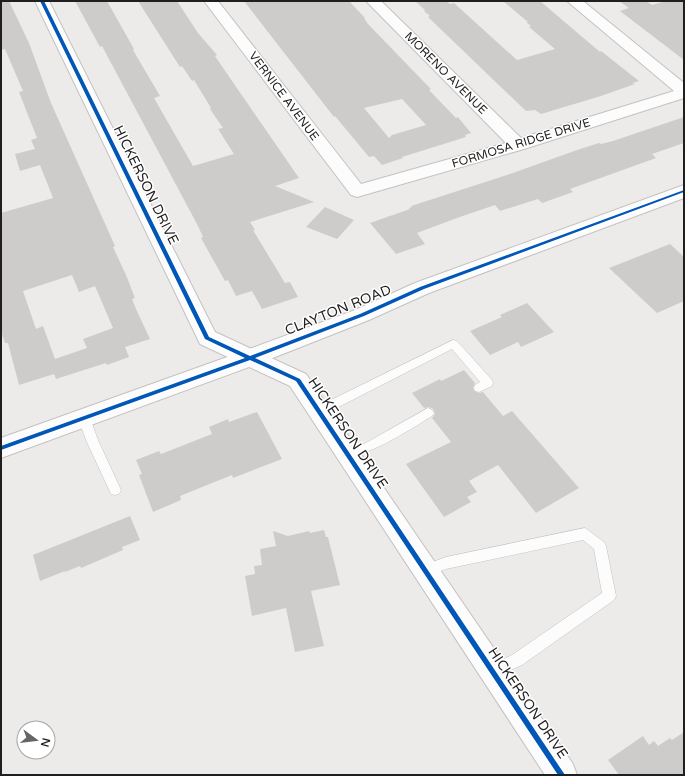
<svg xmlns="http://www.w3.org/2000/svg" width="685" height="776" viewBox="0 0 685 776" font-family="'Varela Round',sans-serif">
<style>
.building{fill:#ceccca;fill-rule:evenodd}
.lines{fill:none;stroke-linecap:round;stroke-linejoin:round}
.service-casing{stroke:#c3c2c1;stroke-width:1}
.minor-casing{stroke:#c3c2c1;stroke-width:2}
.tertiary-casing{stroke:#c3c2c1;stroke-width:2}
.service{fill:#fcfcfc;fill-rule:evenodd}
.minor{fill:#fcfcfc;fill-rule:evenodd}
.tertiary{fill:#fcfcfc;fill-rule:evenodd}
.cycleway-casing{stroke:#fff;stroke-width:3}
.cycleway{fill:#0057b8;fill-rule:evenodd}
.labels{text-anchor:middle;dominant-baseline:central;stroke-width:3;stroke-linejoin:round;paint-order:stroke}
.far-street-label{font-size:12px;fill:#1f1f1f;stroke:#fff}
.street-label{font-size:14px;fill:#1f1f1f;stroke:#fff}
</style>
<rect width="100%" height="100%" fill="#edebe9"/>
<!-- building -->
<g class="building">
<path d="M1,1H9L29,43L51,103L115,246L113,247L126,275L135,298L132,299L136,309L150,339L125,347L129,357L107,365L106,363L56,379L54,374L19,385L8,343H5L1,331V213L53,198L40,165L20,171L15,154L35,149L31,140L37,138L19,92L23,91L5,49L1,50ZM72,275L79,292L95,286L113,328L83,339L87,348L55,359L43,326L36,329L23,291Z"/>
<path d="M75,1H107L134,49L133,50L160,96L154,98L193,166L234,154L218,129L223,128L210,109L211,108L194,80L192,81L182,66L180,67L138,1H177L198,33L217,55L215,56L219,62L299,178L275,186L314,202L250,222L255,230H253L285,283L290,282L298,297L262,309L252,291L236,296L228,280L225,281L201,238L203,237L198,226L102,46L100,47Z"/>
<path d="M244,1H349L365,18H364L368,24L425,83L431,89L429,90L456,118L458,117L471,133L465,135L466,137L402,157L403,158L382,165L374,156L369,157L335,116L334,117ZM402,99L426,125L392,135L389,138L364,108Z"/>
<path d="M415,1H446L450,4L454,3L517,60L555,49L529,27L531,26L526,22H528L503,1H540L600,52L601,51L639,81L632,83L635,84L601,96L541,114L535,110L526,111L428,17L430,16L424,11L425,10Z"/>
<path d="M619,1H646L652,5L666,1H684V60L620,11L629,8Z"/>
<path d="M684,117V143L652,154L656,158L570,189L573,192L542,203L538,199L500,211L495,205L457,218L417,233L425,244L396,254L370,223L410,209L409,208L412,207L411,206L507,175L577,150L599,143L601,144L613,141Z"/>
<path d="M325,207L354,220L337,239L306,227Z"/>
<path d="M670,244L684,257V301L657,313L609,268Z"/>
<path d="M527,303L554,332L521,347L518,342L490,355L470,331L502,317L500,315Z"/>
<path d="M464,370L475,383L473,388L474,391L479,393L483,392L503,416L512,411L579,488L536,513L498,465L469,481L477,492L467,497L471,502L444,517L406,464L451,442L432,418L435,414L433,409L429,407L424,408L412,393L440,379L441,381Z"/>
<path d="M257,412L282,459L233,478L232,475L180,496L181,500L153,512L139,475L142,474L136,460L159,451L161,454L212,434L209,427L228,419L229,422Z"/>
<path d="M130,516L140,540L122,547L123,550L81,568L80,566L65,572V571L40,581L33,555Z"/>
<path d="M324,530L326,537H328L340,585L311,591L324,646L295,652L286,608L252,616L245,576L255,574L254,566L262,565L260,549L276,546L273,531L288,536L309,531L310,533Z"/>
<path d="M684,732V775H619L608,760L643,736L649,745L654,741L658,746L670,738L672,740Z"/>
</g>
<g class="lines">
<defs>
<g id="service">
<path d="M453,340L457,341L492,380L493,383L492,386L479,392L475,391L474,388L475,385L480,382L452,349L323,415L319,417L315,415L313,412L315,409L331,400Z"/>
<path d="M428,408L432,410L434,413L432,416C414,427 361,462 342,455L340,452L342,449L364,444Z"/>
<path d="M84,413L88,415L90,418L98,440L121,490L119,494L115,495L111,494L86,440L78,418L80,415Z"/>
<path d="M585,528L604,542L606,546L616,596L614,600L522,665L493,678L488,676L486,671L488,666L512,655L602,593L594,549L583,540L446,569L425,577L420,575L419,571L420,567L446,557Z"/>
</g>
<g id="minor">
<path d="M35,1H49L215,332L306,374L573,764L577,775H545L290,386L200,344Z"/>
<path d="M204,1H218L361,184L506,143L366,1H381L521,138L674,91L567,1H583L684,83V98L524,149L357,197L351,195Z"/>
</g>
<path id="tertiary" d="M684,185V198L429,293L369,320L260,363L1,458V438L244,351L355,310L415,283Z"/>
</defs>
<!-- service casing -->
<use href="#service" class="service-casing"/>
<!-- minor casing -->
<use href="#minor" class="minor-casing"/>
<!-- tertiary casing -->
<use href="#tertiary" class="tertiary-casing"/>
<!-- service -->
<use href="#service" class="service"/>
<!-- minor -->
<use href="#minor" class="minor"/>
<!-- tertiary -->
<use href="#tertiary" class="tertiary"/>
<defs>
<path id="cycleway" d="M40,1H44L209,337L250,356L360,314L420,287L684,190V192L424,289L364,316L255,358L300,379L565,775H558L296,381L250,360L1,450V446L245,358L205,339Z"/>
</defs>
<!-- cycleway casing -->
<use href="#cycleway" class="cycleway-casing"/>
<!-- cycleway -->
<use href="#cycleway" class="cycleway"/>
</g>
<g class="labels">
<!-- far-street labels -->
<g class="far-street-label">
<text transform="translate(446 73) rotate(45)">MORENO AVENUE</text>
<text transform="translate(284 96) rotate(53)">VERNICE AVENUE</text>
<text transform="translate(521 143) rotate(-17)">FORMOSA RIDGE DRIVE</text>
</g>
<!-- street labels -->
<g class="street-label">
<text transform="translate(146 185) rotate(64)">HICKERSON DRIVE</text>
<text transform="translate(338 310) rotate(-22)">CLAYTON ROAD</text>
<text transform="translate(348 433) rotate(56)">HICKERSON DRIVE</text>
<text transform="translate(528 703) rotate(56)">HICKERSON DRIVE</text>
</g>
</g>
<!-- border -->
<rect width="685" height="776" fill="none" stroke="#1f1f1f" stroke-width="4"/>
<!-- north arrow -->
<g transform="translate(36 740) rotate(105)"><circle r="19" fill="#ffffff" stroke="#a5a5a5"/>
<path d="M0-3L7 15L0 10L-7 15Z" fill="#676666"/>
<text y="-6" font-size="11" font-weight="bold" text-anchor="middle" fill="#1f1f1f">N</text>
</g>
</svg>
